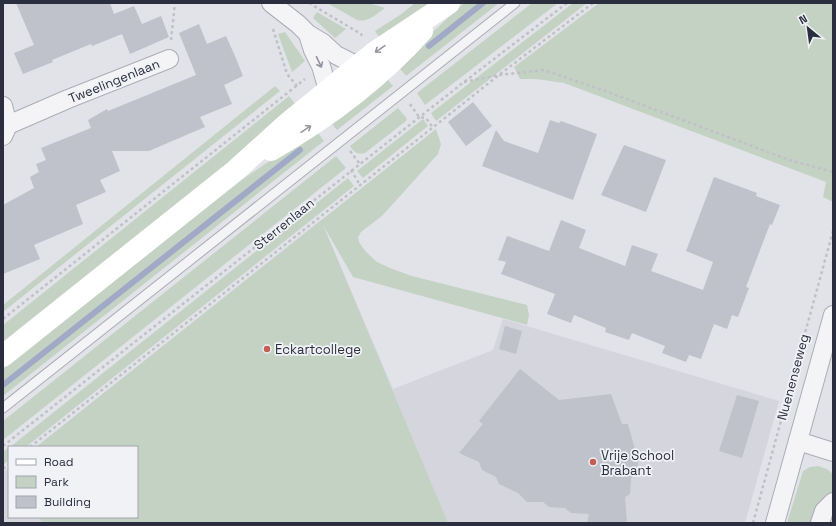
<svg xmlns="http://www.w3.org/2000/svg" width="836" height="526" viewBox="0 0 836 526" font-family="'Space Grotesk',sans-serif">
<style>
.built{fill:#d4d5dd}
.green{fill:#c4d2c4}
.lines{fill:none;stroke-linecap:round;stroke-linejoin:round}
.stream{stroke:#a0a9c5;stroke-width:6}
.building{fill:#bfc1cb}
.service-casing{stroke:#abadb6;stroke-width:11}
.minor-casing{stroke:#abadb6;stroke-width:20}
.path{stroke:#c0c1c7;stroke-width:2.5;stroke-dasharray:3 3;stroke-linecap:butt}
.service{stroke:#f4f4f7;stroke-width:9}
.minor{stroke:#f4f4f7;stroke-width:18}
.secondary{stroke:#fff;stroke-width:22}
.oneway{stroke:#95969f}
.oneway2{stroke:#90919b}
.poi-dot{fill:#c25e53;stroke:#f1f2f6;stroke-width:1.5}
.labels{text-anchor:middle;dominant-baseline:central;stroke-width:3.5;stroke-linejoin:round;paint-order:stroke}
.street-label{font-size:13px;fill:#2b2e3f;stroke:#f1f2f6}
.poi-label{font-size:13px;fill:#2b2e3f;stroke:#f1f2f6;text-anchor:start}
</style>
<rect width="100%" height="100%" fill="#e2e3e9"/>
<!-- built -->
<path class="built" d="M321,220L393,389L493,350L503,319L779,401L745,523H3V472L9,468V517H137V447H36Z"/>
<!-- green -->
<g class="green">
<path d="M327,3H369L385,8C376,14 368,23 357,20Z"/>
<path d="M415,3H431L382,41L375,31L400,15Z"/>
<path d="M464,3H499L406,76L397,65Z"/>
<path d="M532,3H558L425,105L417,93Z"/>
<path d="M573,3H587L436,121L431,113Z"/>
<path d="M599,3H833V202L823,197L826,182L564,83L536,79H520L514,67Z"/>
<path d="M317,12L346,29L335,38L313,18Z"/>
<path d="M285,32L305,61L292,72L278,34Z"/>
<path d="M385,76L393,86L337,130L329,120Z"/>
<path d="M275,86L280,91L3,312V305Z"/>
<path d="M289,96L298,108L3,344V325Z"/>
<path d="M398,108L407,119L406,121L365,153C357,155 354,152 350,146Z"/>
<path d="M423,119L428,126L363,178L357,171Z"/>
<path d="M436,129L441,144L438,154L382,216L361,232L358,237L359,242L366,252L377,262L390,268L412,276L527,305L529,315L527,325L353,277L323,225L448,523H42L40,517H137V447H36Z"/>
<path d="M316,130L324,141L3,396V369L243,179Z"/>
<path d="M336,156L346,168L3,440V421Z"/>
<path d="M348,178L354,186L52,426L26,447H10Z"/>
<path d="M9,447V460L3,465V452Z"/>
<path d="M818,466L827,469L833,474V491L813,523H787L803,471L810,467Z"/>
</g>
<g class="lines">
<!-- stream -->
<g class="stream">
<path d="M429,46L483,3"/>
<path d="M3,385L300,150"/>
</g>
</g>
<!-- building -->
<g class="building">
<path d="M16,3H110L114,14L134,6L142,24L161,16L169,37L130,54L122,34L92,46L91,44L52,60L53,62L23,74L14,53L34,45Z"/>
<path d="M199,24L207,44L226,36L235,56L243,76L224,85L232,104L200,117L205,127L149,151H112L120,171L100,180L106,192L76,205L83,224L34,245L40,259L3,274V205L34,188L30,177L39,172L36,164L46,160L41,148L91,128L88,120L107,109L108,111L196,75L179,33Z"/>
<path d="M473,102L492,126L466,146L448,122Z"/>
<path d="M550,120L559,123L561,121L597,134L573,200L482,166L496,130L504,141L538,153Z"/>
<path d="M624,145L666,160L646,212L601,195Z"/>
<path d="M714,177L757,193L756,196L780,205L772,225L770,224L746,287L749,288L738,317L732,315L727,329L714,324L701,359L689,355L686,362L662,353L665,346L632,333L629,340L605,332L606,328L574,315L571,323L547,314L555,294L501,274L506,262L498,260L507,236L549,251L561,220L586,230L579,248L625,266L632,245L658,254L651,271L703,290L713,262L686,251Z"/>
<path d="M505,326L522,331L516,354L499,349Z"/>
<path d="M520,369L559,400L611,394L622,424H628L636,453L639,454L637,473L631,478L630,494L625,497L627,523H587L589,514L571,513L565,508L549,507L543,502H527L518,493L499,484L496,477L482,470L479,462L459,453L483,424L479,421Z"/>
<path d="M737,395L759,401L742,458L719,451Z"/>
</g>
<g class="lines">
<defs>
<path id="service" d="M3,408L515,3"/>
<g id="minor">
<path d="M271,3L298,24L308,34L323,43L336,55L358,66"/>
<path d="M308,34L313,50L321,66L328,90"/>
<path d="M3,106L8,125L3,136"/>
<path d="M8,125L68,99L169,59"/>
<path d="M798,441L833,452"/>
<path d="M775,523L833,315"/>
<path d="M820,523L824,511L833,502"/>
</g>
</defs>
<!-- service casing -->
<use href="#service" class="service-casing"/>
<!-- minor casing -->
<use href="#minor" class="minor-casing"/>
<!-- path -->
<g class="path">
<path d="M309,3L361,34L362,36"/>
<path d="M273,29L287,74L297,86"/>
<path d="M171,40L175,3"/>
<path d="M464,82L499,75L544,70L608,92L789,160L833,172"/>
<path d="M410,104L419,117L426,118L433,128"/>
<path d="M350,151L360,164"/>
<path d="M351,170L360,185"/>
<path d="M3,319L305,79"/>
<path d="M3,446L464,82L567,3"/>
<path d="M30,447L499,75L593,3"/>
<path d="M3,469L9,464"/>
<path d="M753,523L833,231"/>
</g>
<!-- service -->
<use href="#service" class="service"/>
<!-- minor -->
<use href="#minor" class="minor"/>
<!-- secondary -->
<g class="secondary">
<path d="M271,150C327,118 379,79 422,31"/>
<path d="M3,356L236,170L288,123L358,66L374,53L449,3"/>
</g>
</g>
<!-- one-way arrows -->
<defs><path id="oneway-shaft" d="M-6 0H5M1.5-3L5.5 0L1.5 3" fill="none" stroke-width="1.6" stroke-linecap="round" stroke-linejoin="round"/></defs>
<g class="oneway">
<use href="#oneway-shaft" transform="translate(380 49) rotate(146)"/>
<use href="#oneway-shaft" transform="translate(306 129) rotate(-34)"/>
</g>
<use class="oneway2" href="#oneway-shaft" transform="translate(319 62) rotate(64)"/>
<!-- markers -->
<g class="poi-dot">
<circle cx="267" cy="349" r="4"/>
<circle cx="593" cy="462" r="4"/>
</g>
<g class="labels">
<!-- street labels -->
<g class="street-label">
<text transform="translate(114 81) rotate(-22)">Tweelingenlaan</text>
<text transform="translate(284 224) rotate(-39)">Sterrenlaan</text>
<text transform="translate(793 377) rotate(-75)">Nuenenseweg</text>
</g>
<!-- poi labels -->
<g class="poi-label">
<text x="275" y="349">Eckartcollege</text>
<text x="601" y="455">Vrije School<tspan x="601" dy="15">Brabant</tspan></text>
</g>
</g>
<!-- border -->
<rect width="836" height="526" fill="none" stroke="#2b2e3f" stroke-width="8"/>
<!-- legend -->
<rect x="8" y="446" width="130" height="72" fill="#f1f2f6" stroke="#a2a4ad"/>
<rect x="16" y="459" width="20" height="6" fill="#ffffff" stroke="#a2a4ad"/>
<text x="44" y="466" font-size="12" fill="#2b2e3f">Road</text>
<rect x="16" y="476" width="20" height="12" fill="#c4d2c4" stroke="#a2a4ad"/>
<text x="44" y="486" font-size="12" fill="#2b2e3f">Park</text>
<rect x="16" y="496" width="20" height="12" fill="#bfc1cb" stroke="#a2a4ad"/>
<text x="44" y="506" font-size="12" fill="#2b2e3f">Building</text>
<!-- north arrow -->
<g transform="translate(808 28) rotate(331)" stroke="#f1f2f6" stroke-width="3" paint-order="stroke">
<path d="M0-3L7 15L0 10L-7 15Z" fill="#2b2e3f"/>
<text y="-6" font-size="11" font-weight="bold" text-anchor="middle" fill="#2b2e3f">N</text>
</g>
</svg>
